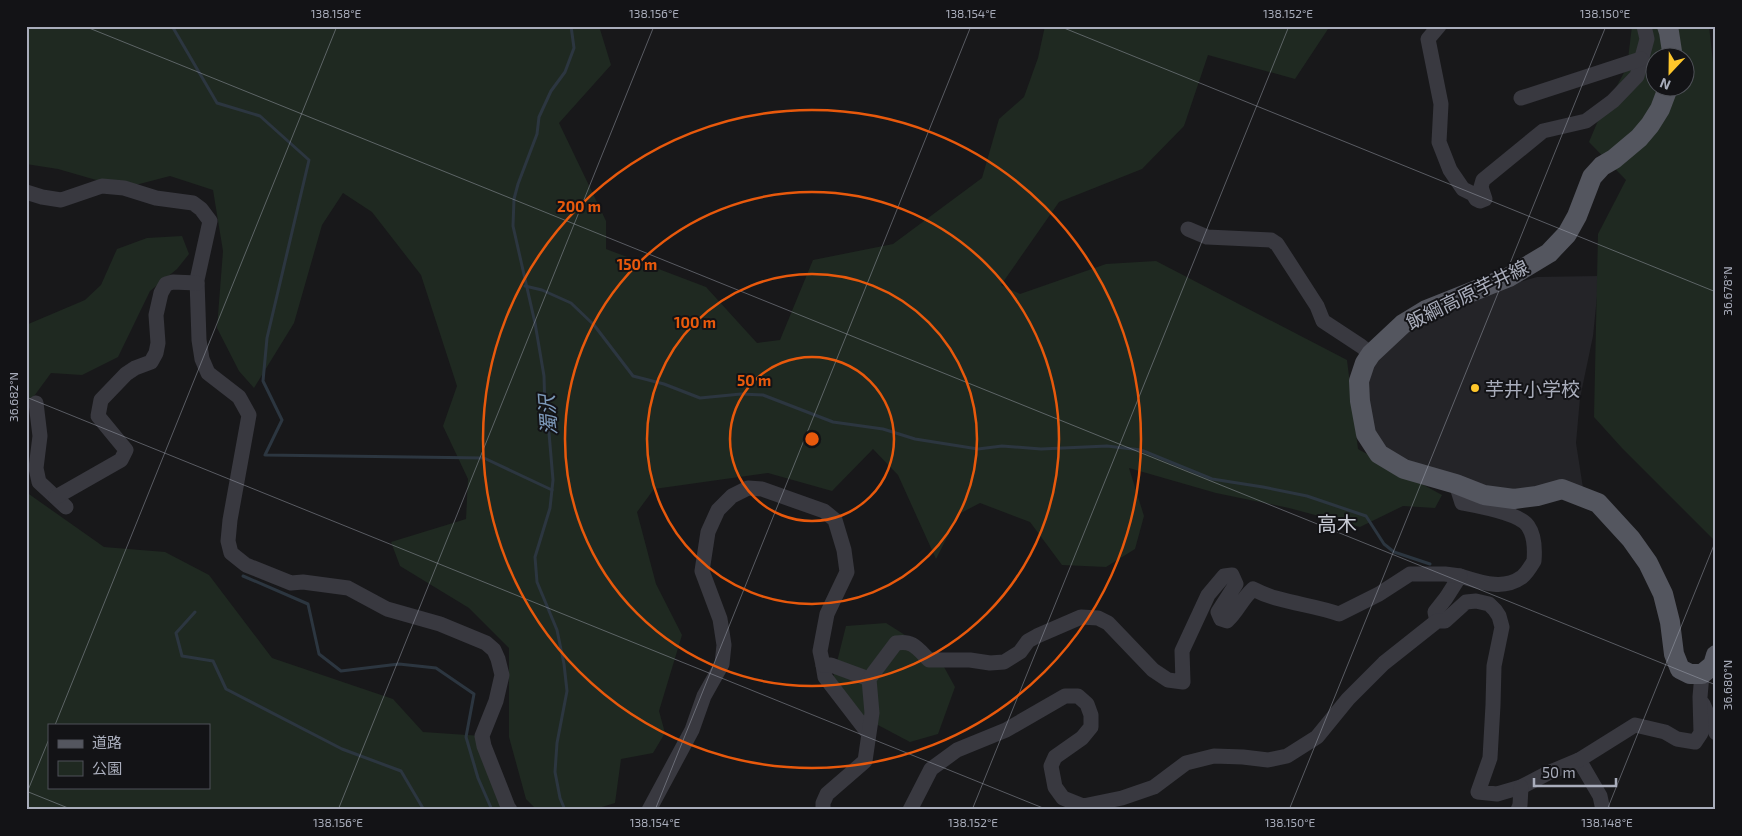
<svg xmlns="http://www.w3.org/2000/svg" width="1742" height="836" viewBox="0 0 1742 836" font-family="'Exo 2','Noto Sans JP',sans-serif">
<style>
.built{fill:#242428}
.green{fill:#1f2921;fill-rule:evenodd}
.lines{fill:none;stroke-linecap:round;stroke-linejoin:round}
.stream{stroke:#2c3640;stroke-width:3}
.minor{stroke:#393940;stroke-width:15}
.major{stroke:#54565f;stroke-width:20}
.ticks{fill:none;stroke:#a9adbb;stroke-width:1;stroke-opacity:0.45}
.ring{fill:none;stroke:#e8590c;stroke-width:2.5}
.poi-dot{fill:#ffc72b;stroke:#131316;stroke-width:2}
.labels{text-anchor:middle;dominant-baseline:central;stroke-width:4;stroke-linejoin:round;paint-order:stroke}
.street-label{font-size:19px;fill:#a9adbb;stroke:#131316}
.poi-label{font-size:19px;fill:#a9adbb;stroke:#131316;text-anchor:start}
.water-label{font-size:20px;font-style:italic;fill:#7d99b9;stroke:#131316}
.neighbourhood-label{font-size:20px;fill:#cacdd7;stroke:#131316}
.centre{fill:#e8590c;stroke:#131316;stroke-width:2.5}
.ring-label{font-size:15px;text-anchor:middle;font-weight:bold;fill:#e8590c;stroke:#131316;stroke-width:4;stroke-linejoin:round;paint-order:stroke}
.neatline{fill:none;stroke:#a9adbb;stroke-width:2}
.ticks-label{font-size:12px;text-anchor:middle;fill:#a9adbb}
</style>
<rect width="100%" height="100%" fill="#18181a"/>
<!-- built -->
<path class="built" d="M1599,276L1593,336L1580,398L1576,443L1583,488L1508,493L1426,471L1383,450L1372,429L1368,378L1378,359L1407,329L1499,288L1537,277Z"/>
<!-- green -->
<g class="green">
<path d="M26,26H599L611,65L559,123L606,221V249L706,287L757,343L780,340L813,260L893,244L982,178L999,119L1024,97L1038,58L1045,26H1330L1295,79L1208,55L1184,126L1142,169L1059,202L1001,285L1020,294L1106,264L1156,261L1347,360L1358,449L1442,495L1435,508L1403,506L1360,527L1289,508L1216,493L1129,468L1144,516L1135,549L1106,567L1062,565L1030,522L980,503L959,514L936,559L898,475L873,449L832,491L768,473L654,489L637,512L656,584L682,635L659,711L665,733L653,753L621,759L615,803L592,810H537L526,799L509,737V648L469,608L400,566L391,542L466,519L468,479L443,426L457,386L421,275L372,212L343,193L322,225L294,323L254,388L239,371L217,328L223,251L213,190L170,176L124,188L58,169L26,164Z"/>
<path d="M1632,26H1709L1714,71L1713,161L1716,172V542L1622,448L1594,417L1598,234L1626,180L1589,142L1597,123L1627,67ZM1654,58H1684V88H1654Z"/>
<path d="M182,236L189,254L177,269L150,291L118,357L82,375L51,373L26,407V325L85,300L101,285L117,249L147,238Z"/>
<path d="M26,492L104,547L165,552L209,575L272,658L393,699L423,732L482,736L505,810H26ZM49,725H209V787H49Z"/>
<path d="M886,623L938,656L955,687L938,734L910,742L844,707L833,678L846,626Z"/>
</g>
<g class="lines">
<!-- stream -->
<g class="stream">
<path d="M172,26L217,103L260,116L309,160L267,338L263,381L282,420L265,455L484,458L552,490"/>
<path d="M525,286L542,290L571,303L594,325L633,376L664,384L700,398L741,394L763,395L833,422L883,429L915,439L978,449L1002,446L1041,449L1107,446L1141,450L1212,479L1263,487L1307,496L1366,516L1384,544L1394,552L1430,564"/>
<path d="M243,576L308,604L319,654L341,671L399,664L436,668L474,694L466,737L478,778L492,810"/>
<path d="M195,612L176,633L182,656L213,661L226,689L342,749L401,771L424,810"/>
<path d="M565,810L560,798L555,772L557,743L567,691L564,664L557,630L537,582L535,557L550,508L553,480L549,433L545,411L544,376L535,323L513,226L514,199L518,184L537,134L539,117L551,91L565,72L574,48L571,26"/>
</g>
<!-- minor -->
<g class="minor">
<path d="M1439,26L1428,39L1441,104L1439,142L1450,170L1463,189L1473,194L1476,199L1480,201L1485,199L1481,187L1483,180L1543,131L1586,121L1613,101L1637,76L1647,39L1644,26"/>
<path d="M1521,98L1641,59"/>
<path d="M26,192L42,197L61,200L102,186L124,188L156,198L193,203L201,209L210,221L197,280L199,340L202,359L208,373L239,397L249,415L230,520L228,541L231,553L246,565L291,583L303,582L348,588L387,609L440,624L486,643L494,650L498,659L502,675L496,701L482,736L484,746L508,807L510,810"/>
<path d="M1188,229L1207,237L1271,240L1277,244L1317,306L1323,321L1361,346L1371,354"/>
<path d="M36,403L40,436L36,468L39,482L66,507"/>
<path d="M56,497L121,460L126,450L98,416L101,400L126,374L135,368L151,362L156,353L158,343L156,315L161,293L166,284L173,282L197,283"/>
<path d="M1437,621L1435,612L1446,598L1460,576C1480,582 1503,591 1522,577C1527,573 1531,566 1534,561C1535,549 1535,536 1528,526C1519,513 1478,506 1462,503L1456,484"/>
<path d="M823,665L825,677L868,733"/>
<path d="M1703,704L1716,733"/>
<path d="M1579,760L1600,796L1603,810"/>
<path d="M649,810L692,730L704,696L722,664L724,645L720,619L702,571L708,532L718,510L732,496L748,488L762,489L824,511L835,520L844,550L847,572L827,614L820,651L823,665H831L869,679"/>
<path d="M823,810V803L827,794L865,761L872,713L869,679L896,643C913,640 917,648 929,660H970L990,663L1004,662L1020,652L1028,641L1037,636L1081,617L1098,618L1108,623L1153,670L1168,680L1183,682L1182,651L1208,595L1224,576L1232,575L1236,584L1218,612L1221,619L1227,621C1238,611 1241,600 1253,589C1280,603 1311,604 1339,614L1379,594L1410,574H1445L1460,576"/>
<path d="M910,810L931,769L957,750L1006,730L1065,696H1078L1087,704L1091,715V727L1082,738L1055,757L1051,766L1055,787L1063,798L1083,806L1122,798L1154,787L1186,763L1214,756L1243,757L1268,760L1287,756L1317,737L1348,699L1384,663L1437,621H1445L1466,602L1476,601L1489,604L1495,610L1499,616L1502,627L1494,666L1493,705L1490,758L1478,792L1497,794L1521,787L1548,773L1579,760L1635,725L1665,732L1677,739L1695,742L1701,733L1700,697L1702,674"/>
<path d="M1518,810L1520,805L1521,787"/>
</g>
<!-- major -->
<g class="major">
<path d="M1667,26L1669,32L1673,58"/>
<path d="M1668,88L1660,109L1650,125L1639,138L1614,159L1602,166L1592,177L1577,216L1567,234L1549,253L1509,277L1426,310L1403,324L1371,354L1365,363L1359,381L1360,401L1366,434L1379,454L1404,469L1456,484L1484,495L1514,499L1537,496L1562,489L1598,503L1631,539L1648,563L1663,594L1670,622L1674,654L1680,669L1690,674H1702L1713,665L1716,655"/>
</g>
</g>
<!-- ticks -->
<path class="ticks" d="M84,26L1716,685M1059,26L1716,292M26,397L1048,810M55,725L337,26M26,791L73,810M26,795L49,739M338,810L654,26M655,810L971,26M972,810L1289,26M1289,810L1606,26M1607,810L1716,540"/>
<!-- distance rings -->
<g class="ring">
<circle cx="812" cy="439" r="82"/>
<circle cx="812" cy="439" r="165"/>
<circle cx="812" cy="439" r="247"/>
<circle cx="812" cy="439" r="329"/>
</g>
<!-- markers -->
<circle class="poi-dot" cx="1475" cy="388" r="5"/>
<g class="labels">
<!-- street labels -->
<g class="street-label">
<text transform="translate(1467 294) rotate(-26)">飯綱高原芋井線</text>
</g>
<!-- poi labels -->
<g class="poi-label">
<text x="1485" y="388">芋井小学校</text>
</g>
<!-- water labels -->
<g class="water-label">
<text transform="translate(547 415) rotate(-94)">濁沢</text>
</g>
<!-- neighbourhood labels -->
<g class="neighbourhood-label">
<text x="1337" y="523">高木</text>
</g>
</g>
<circle cx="812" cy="439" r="8" class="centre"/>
<g class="ring-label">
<text x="579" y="212">200 m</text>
<text x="637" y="270">150 m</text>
<text x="695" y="328">100 m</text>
<text x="754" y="386">50 m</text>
</g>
<!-- border -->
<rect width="1742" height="836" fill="none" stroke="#131316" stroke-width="55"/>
<!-- legend -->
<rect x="48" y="724" width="162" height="65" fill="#131316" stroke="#4f5158"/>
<rect x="58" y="740" width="25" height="8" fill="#54565f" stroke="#4f5158"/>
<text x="92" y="748" font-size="15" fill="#a9adbb">道路</text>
<rect x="58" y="761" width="25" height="15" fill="#1f2921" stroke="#4f5158"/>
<text x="92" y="774" font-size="15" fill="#a9adbb">公園</text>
<!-- north arrow -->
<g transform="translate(1670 72) rotate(202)"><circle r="24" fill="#131316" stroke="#4f5158"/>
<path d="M0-4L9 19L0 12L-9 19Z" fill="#ffc72b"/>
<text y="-8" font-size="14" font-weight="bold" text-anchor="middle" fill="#a9adbb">N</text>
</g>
<!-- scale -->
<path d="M1534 778v8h82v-8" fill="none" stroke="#a9adbb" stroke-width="2.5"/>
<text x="1542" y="778" font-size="15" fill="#a9adbb" stroke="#131316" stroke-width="4" paint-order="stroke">50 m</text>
<rect x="28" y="28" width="1686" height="780" class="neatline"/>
<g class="ticks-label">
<text x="336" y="18">138.158°E</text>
<text x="654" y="18">138.156°E</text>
<text x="971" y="18">138.154°E</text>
<text x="1288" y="18">138.152°E</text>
<text x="1605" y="18">138.150°E</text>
<text transform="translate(1728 291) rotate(-90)" y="4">36.678°N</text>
<text transform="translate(14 397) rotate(-90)" y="4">36.682°N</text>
<text transform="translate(1728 685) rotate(-90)" y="4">36.680°N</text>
<text x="338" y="827">138.156°E</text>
<text x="655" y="827">138.154°E</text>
<text x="973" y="827">138.152°E</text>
<text x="1290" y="827">138.150°E</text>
<text x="1607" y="827">138.148°E</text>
</g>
</svg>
